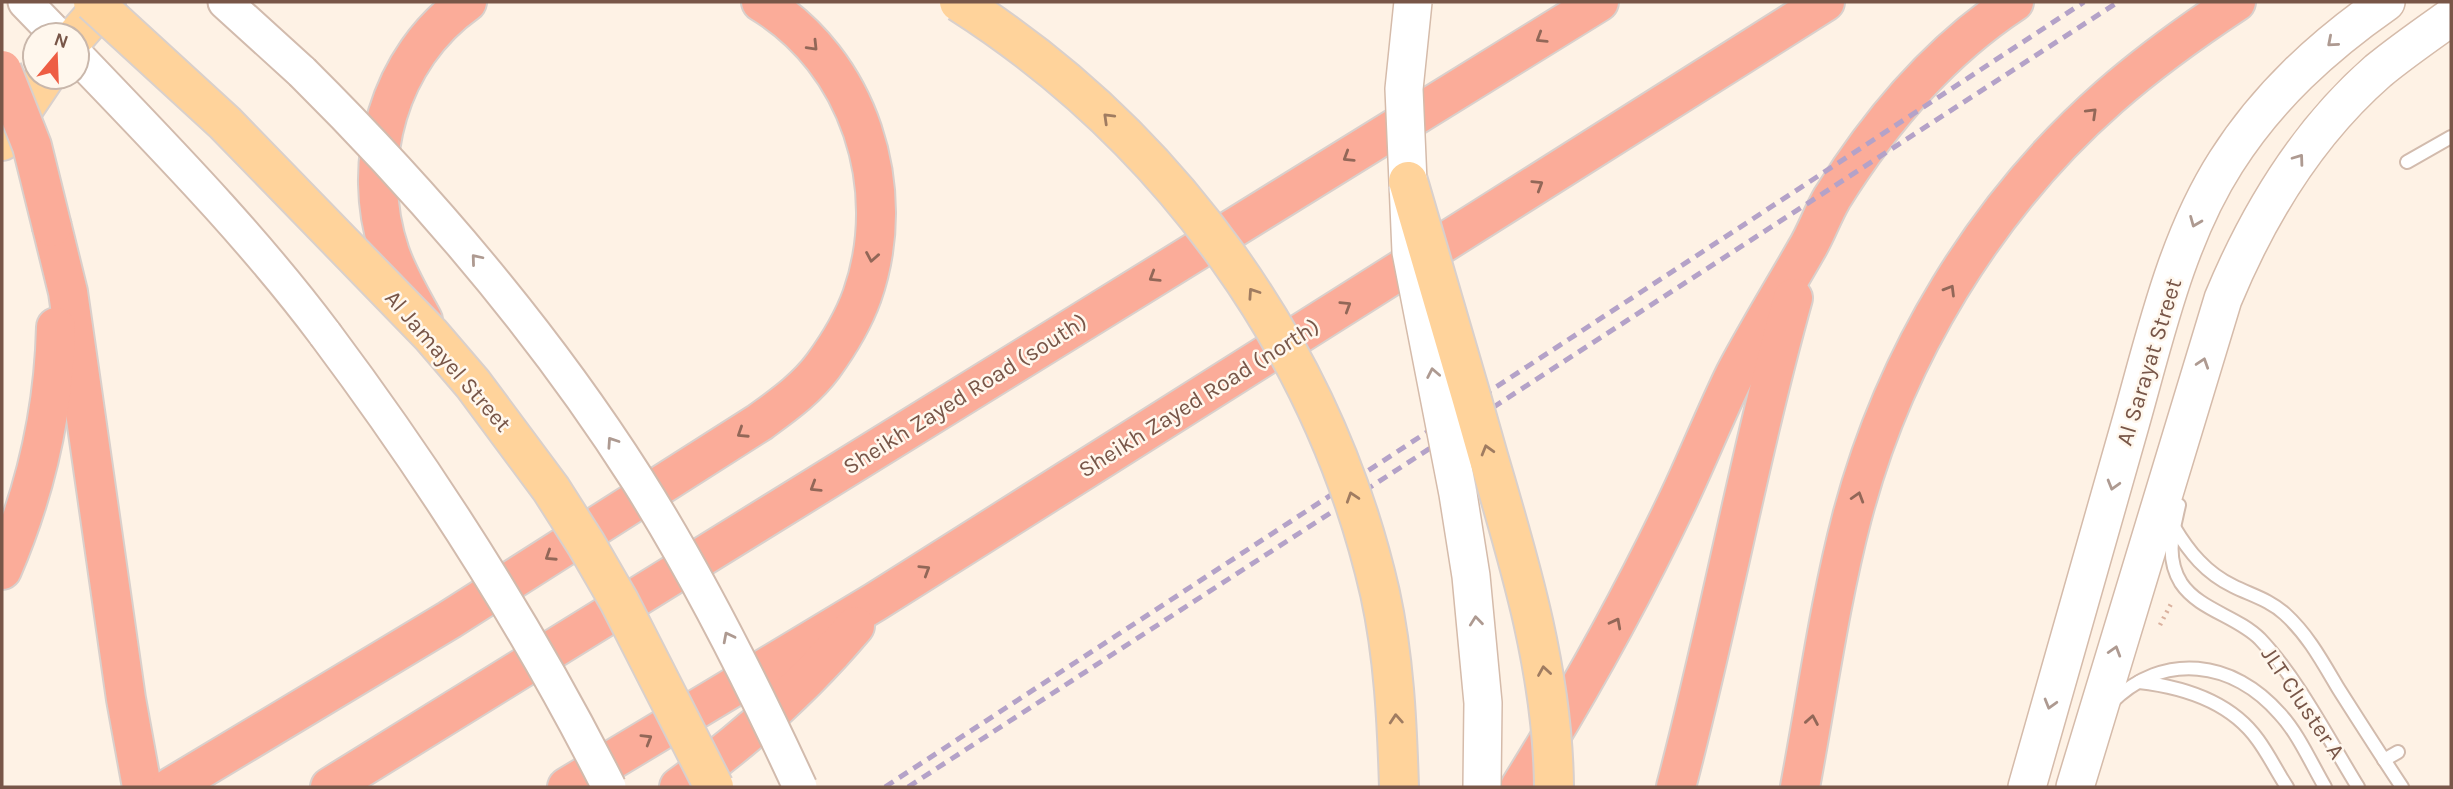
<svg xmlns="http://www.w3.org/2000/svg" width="2453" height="789" viewBox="0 0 2453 789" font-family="Karla,sans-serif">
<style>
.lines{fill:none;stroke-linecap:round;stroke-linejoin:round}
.service-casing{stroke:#d2bbad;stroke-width:16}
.tertiary-casing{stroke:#d2bbad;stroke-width:37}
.secondary-casing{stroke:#d5bbaa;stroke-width:40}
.primary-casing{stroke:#d9d0cc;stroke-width:42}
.motorway-casing{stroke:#d9d0cc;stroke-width:42}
.path{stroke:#dab19e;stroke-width:4.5;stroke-dasharray:2 5;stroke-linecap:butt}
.service{stroke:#fff;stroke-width:12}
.tertiary{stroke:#fff;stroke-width:33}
.secondary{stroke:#fff;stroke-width:37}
.primary{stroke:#ffd39b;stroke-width:38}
.motorway{stroke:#fbac99;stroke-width:38}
.rail{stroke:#b4a2c8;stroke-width:5;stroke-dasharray:10 7;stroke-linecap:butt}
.tertiary-bridge-casing{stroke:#d2bbad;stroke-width:37;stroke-linecap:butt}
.secondary-bridge-casing{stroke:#d5bbaa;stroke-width:40;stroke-linecap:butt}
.primary-bridge-casing{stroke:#d9d0cc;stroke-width:42;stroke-linecap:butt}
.motorway-bridge-casing{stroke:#d9d0cc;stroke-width:42;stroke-linecap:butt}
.tertiary-bridge{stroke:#fff;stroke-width:33}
.secondary-bridge{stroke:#fff;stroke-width:37}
.primary-bridge{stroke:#ffd39b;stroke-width:38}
.motorway-bridge{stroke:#fbac99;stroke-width:38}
.oneway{stroke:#926758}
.oneway2{stroke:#ae9a91}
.oneway3{stroke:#a07c61}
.labels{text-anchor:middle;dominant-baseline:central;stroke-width:5;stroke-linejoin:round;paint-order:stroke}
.street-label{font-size:23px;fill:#785648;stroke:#fff7ed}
</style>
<rect width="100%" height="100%" fill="#fef2e5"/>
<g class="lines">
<defs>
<g id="service">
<path d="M2407,162L2451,137"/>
<path d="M2179,505C2173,532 2165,557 2181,583C2199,610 2237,616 2260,639C2298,679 2329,740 2358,787"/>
<path d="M2174,527C2189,552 2206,573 2233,586C2251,595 2270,600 2285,614C2308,635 2322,661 2338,688C2359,721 2380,754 2402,787"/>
<path d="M2139,682C2183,687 2231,702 2258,740C2269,755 2277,772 2287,787"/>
<path d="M2111,703C2164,651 2233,660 2280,714C2298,733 2312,765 2325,787"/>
<path d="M2384,760L2398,752"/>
</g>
<g id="tertiary">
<path d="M25,2L57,35"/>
<path d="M225,2L302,72"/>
<path d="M77,56C163,146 250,234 325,334"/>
</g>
<g id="secondary">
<path d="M2027,787C2061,666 2096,546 2130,425C2155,337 2176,240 2226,162C2268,96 2323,46 2386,2"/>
<path d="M2075,787L2223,299C2259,212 2307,133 2378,71C2401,52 2427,34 2451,17"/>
</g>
<g id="primary">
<path d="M77,35L106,2"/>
<path d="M2,141L45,77"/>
</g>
<g id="motorway">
<path d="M52,227L68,292L126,699L142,787"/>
<path d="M423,320C411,298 398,276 390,253C359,163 389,57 467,2"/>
<path d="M2,570C36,491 54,412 56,327"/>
<path d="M171,787L449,620L760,422C783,405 806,389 823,366C839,344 853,321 862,296C900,188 859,61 761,2"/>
<path d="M330,787L1599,2"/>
<path d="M567,787L875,602L1825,2"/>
<path d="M679,787C744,740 803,688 855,626"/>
<path d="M1520,787C1578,694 1631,599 1678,500C1698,458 1715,415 1735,374C1757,332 1782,292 1806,250C1816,234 1822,215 1832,198C1880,121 1938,52 2014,2"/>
<path d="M1676,787C1719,625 1748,459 1793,298"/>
<path d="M1800,787C1817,697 1829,605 1852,517C1894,357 1985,206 2109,97C2149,62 2192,31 2236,2"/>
</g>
</defs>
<!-- service casing -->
<use href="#service" class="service-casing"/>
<!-- tertiary casing -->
<use href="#tertiary" class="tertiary-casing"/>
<!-- secondary casing -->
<use href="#secondary" class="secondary-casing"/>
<!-- primary casing -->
<use href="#primary" class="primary-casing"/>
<!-- motorway casing -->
<use href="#motorway" class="motorway-casing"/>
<!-- path -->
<path class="path" d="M2160,625L2172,602"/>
<!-- service -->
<use href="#service" class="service"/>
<!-- tertiary -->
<use href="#tertiary" class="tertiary"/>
<!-- secondary -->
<use href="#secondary" class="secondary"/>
<!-- primary -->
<use href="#primary" class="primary"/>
<!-- motorway -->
<use href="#motorway" class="motorway"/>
<!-- rail -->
<g class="rail">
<path d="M885,787L2084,2"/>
<path d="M908,787L2118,2"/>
</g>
<defs>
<g id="tertiary-bridge">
<path d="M302,72C427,196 542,330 637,479C699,577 751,681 800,787"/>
<path d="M325,334C432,477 528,627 609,787"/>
</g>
<path id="secondary-bridge" d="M1413,2L1404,89L1411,252L1458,494L1471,576L1483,703L1482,787"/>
<g id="primary-bridge">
<path d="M93,2L225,123L431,335L473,384L551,489L586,544L619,601L714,787"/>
<path d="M959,2C1169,136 1324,349 1380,593C1394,657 1397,722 1399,787"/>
<path d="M1408,181C1435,272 1462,364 1488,456C1520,564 1553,673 1554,787"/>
</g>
<path id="motorway-bridge" d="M2,70L32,146L52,227"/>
</defs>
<!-- tertiary-bridge casing -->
<use href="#tertiary-bridge" class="tertiary-bridge-casing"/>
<!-- secondary-bridge casing -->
<use href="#secondary-bridge" class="secondary-bridge-casing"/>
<!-- primary-bridge casing -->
<use href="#primary-bridge" class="primary-bridge-casing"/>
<!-- motorway-bridge casing -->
<use href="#motorway-bridge" class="motorway-bridge-casing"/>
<!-- tertiary-bridge -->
<use href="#tertiary-bridge" class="tertiary-bridge"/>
<!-- secondary-bridge -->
<use href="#secondary-bridge" class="secondary-bridge"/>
<!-- primary-bridge -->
<use href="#primary-bridge" class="primary-bridge"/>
<!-- motorway-bridge -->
<use href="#motorway-bridge" class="motorway-bridge"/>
</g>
<!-- one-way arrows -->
<defs><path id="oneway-chevron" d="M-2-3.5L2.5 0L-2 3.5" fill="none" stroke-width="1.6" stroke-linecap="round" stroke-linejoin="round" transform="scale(1.75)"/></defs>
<g class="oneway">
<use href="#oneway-chevron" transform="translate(1541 38) rotate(148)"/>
<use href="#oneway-chevron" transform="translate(813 46) rotate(46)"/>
<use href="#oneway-chevron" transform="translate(2092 113) rotate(-44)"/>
<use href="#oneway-chevron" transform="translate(1348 157) rotate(148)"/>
<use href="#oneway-chevron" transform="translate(1538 185) rotate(-32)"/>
<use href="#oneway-chevron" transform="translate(872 257) rotate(100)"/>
<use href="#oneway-chevron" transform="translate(1154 277) rotate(148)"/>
<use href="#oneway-chevron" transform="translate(1950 290) rotate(-59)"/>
<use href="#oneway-chevron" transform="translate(1346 306) rotate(-32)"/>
<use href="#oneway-chevron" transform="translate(742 433) rotate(147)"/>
<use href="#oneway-chevron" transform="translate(815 487) rotate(148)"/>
<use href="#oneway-chevron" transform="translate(1858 497) rotate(-73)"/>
<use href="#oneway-chevron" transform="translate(550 556) rotate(147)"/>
<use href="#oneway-chevron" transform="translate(925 570) rotate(-32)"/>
<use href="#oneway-chevron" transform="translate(1616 623) rotate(-62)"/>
<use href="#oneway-chevron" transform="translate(1812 720) rotate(-80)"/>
<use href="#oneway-chevron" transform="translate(647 739) rotate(-31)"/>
</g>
<g class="oneway2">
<use href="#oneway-chevron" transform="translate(2332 42) rotate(139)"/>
<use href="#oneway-chevron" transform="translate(2299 159) rotate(-54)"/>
<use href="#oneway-chevron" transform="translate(2195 222) rotate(112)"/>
<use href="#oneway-chevron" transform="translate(476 259) rotate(-130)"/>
<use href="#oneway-chevron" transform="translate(2203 363) rotate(-72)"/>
<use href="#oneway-chevron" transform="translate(1433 373) rotate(-101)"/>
<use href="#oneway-chevron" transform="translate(612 442) rotate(-124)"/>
<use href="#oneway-chevron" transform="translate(2113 485) rotate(106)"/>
<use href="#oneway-chevron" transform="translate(1476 621) rotate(-96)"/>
<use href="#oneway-chevron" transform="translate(728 637) rotate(-117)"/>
<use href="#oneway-chevron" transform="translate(2115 651) rotate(-73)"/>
<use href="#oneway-chevron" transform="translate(2050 704) rotate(106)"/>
</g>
<g class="oneway3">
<use href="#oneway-chevron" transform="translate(1108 118) rotate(-136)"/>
<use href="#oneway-chevron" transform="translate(1253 293) rotate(-124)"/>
<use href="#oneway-chevron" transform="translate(1487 450) rotate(-106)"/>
<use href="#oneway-chevron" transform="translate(1352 497) rotate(-108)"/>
<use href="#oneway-chevron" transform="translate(1544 671) rotate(-99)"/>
<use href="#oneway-chevron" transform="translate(1396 719) rotate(-94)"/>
</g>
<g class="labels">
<!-- street labels -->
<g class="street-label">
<text transform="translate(448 361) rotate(49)">Al Jamayel Street</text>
<text transform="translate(2149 362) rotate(-73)">Al Sarayat Street</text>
<text transform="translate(965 394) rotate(-32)">Sheikh Zayed Road (south)</text>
<text transform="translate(1199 398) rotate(-32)">Sheikh Zayed Road (north)</text>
<text transform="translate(2303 703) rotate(56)">JLT Cluster A</text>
</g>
</g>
<!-- border -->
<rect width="2453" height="789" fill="none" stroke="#785648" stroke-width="7"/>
<!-- north arrow -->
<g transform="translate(56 56) rotate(19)"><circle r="33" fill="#fff7ed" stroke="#c9b7ab" stroke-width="2"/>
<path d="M0-5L12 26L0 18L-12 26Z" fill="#ee5e44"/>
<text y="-10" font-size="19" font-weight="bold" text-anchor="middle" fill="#785648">N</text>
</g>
</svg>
